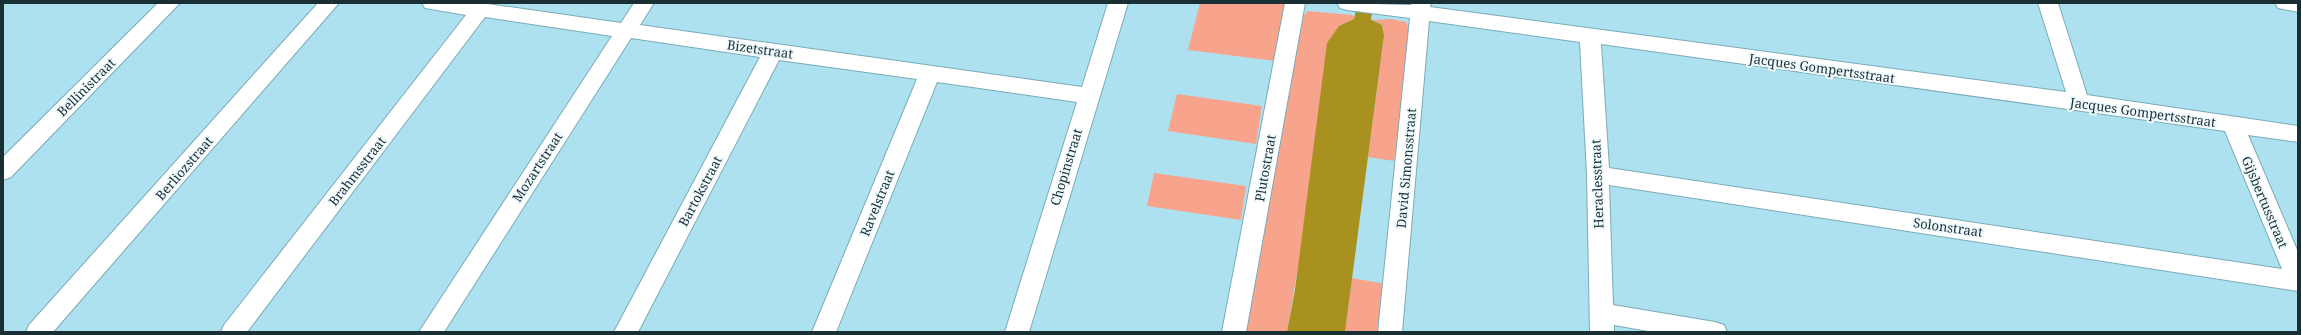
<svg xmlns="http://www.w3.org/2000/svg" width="2301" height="335" viewBox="0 0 2301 335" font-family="'Noto Serif',serif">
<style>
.green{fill:#f8a38c}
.water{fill:#a99120}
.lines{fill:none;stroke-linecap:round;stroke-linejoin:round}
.canal{fill:#a99120;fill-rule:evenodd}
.minor-casing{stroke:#79abb8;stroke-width:2}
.minor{fill:#fff;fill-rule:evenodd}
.labels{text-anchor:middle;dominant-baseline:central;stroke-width:4;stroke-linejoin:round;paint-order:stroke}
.street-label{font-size:13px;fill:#1a2f34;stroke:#f0fafd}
</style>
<rect width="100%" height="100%" fill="#aee1ef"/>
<!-- green -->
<g class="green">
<path d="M1200,3H1284L1286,9L1276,61L1188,50Z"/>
<path d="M1308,11L1352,15L1356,18L1339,26L1287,332H1244L1302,17Z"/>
<path d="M1391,19L1406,22L1410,32L1411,47L1394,161L1368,157L1384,35L1382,25L1373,20Z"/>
<path d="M1177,94L1262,106L1256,144L1168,131Z"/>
<path d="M1154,173L1246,186L1241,220L1147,206Z"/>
<path d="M1352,278L1386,284L1381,332H1345Z"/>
</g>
<!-- water -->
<path class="water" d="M1356,18L1372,20L1382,25L1384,35L1345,332H1287L1295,290L1327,43L1339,26Z"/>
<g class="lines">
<!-- canal -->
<path class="canal" d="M1357,3H1373L1368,44L1365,48L1359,50L1353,48L1350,44Z"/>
<defs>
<g id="minor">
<path d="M158,3H180L11,177L3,180V157Z"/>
<path d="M318,3H339L53,332H26L29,325Z"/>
<path d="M422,3H481L621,23L634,3H654L640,25L1082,87L1108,3H1128L1029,332H1005L1077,102L937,82L836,332H812L917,79L779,60L638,332H614L760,57L631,38L444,332H419L612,36L485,17L247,332H221L224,325L466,15L425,8Z"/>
<path d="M1285,3H1305L1246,332H1222Z"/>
<path d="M1337,3L1411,5V3H1431L1430,7L2066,92L2038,3H2058L2087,95L2298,126V142L2248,135L2298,252V291L1609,185L1613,305L1715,322L1724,325L1727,332H1654L1614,325V332H1590L1587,175L1580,42L1429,21L1402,332H1378L1410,18L1347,10L1340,8ZM1601,44L2225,131L2282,269L1609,168Z"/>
<path d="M2275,3H2298V12L2278,8Z"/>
</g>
</defs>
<!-- minor casing -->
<use href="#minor" class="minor-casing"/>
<!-- minor -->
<use href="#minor" class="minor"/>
</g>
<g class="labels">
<!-- street labels -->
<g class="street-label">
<text transform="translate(760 49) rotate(8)">Bizetstraat</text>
<text transform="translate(1822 68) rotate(8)">Jacques Gompertsstraat</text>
<text transform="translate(86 87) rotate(-45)">Bellinistraat</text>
<text transform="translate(2143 112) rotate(8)">Jacques Gompertsstraat</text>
<text transform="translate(537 167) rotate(-57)">Mozartstraat</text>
<text transform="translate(1066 167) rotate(-73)">Chopinstraat</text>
<text transform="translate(184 168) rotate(-49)">Berliozstraat</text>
<text transform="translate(1265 168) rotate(-80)">Plutostraat</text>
<text transform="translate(1406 168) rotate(-85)">David Simonsstraat</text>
<text transform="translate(357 171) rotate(-52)">Brahmsstraat</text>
<text transform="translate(1597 184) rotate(-92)">Heraclesstraat</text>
<text transform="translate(700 191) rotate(-62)">Bartokstraat</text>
<text transform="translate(2265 202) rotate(67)">Gijsbertusstraat</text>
<text transform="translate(877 203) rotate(-68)">Ravelstraat</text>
<text transform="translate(1948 227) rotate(8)">Solonstraat</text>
</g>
</g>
<!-- border -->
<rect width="2301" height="335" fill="none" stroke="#1a2f34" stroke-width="8"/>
</svg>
